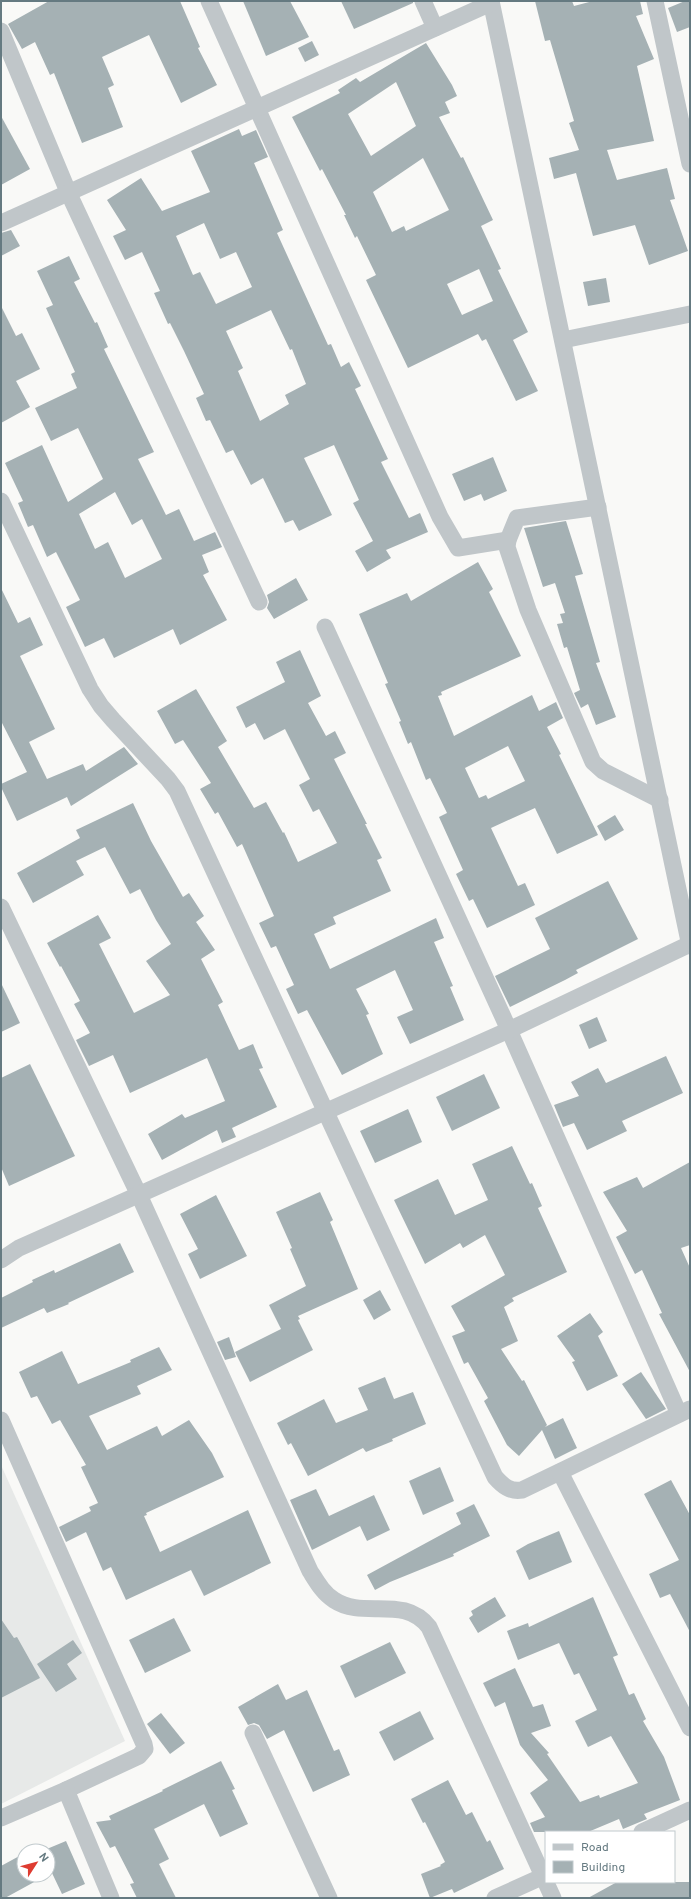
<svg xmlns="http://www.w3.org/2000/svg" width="691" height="1899" viewBox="0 0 691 1899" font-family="Overpass,sans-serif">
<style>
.built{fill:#e7e9e8}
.building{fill:#a5b1b4;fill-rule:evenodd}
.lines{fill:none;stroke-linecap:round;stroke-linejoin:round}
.street{stroke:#c0c6c9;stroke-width:17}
</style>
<rect width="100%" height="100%" fill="#f9f9f7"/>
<!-- built -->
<path class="built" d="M1,1465L125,1741L1,1804Z"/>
<!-- building -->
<g class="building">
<path d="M49,1H180L200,47L198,48L217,85L181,103L149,35L102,57L114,85L108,88L123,127L82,143L54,73L50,75L35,42L22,49L8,24Z"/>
<path d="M243,1H290L309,37L266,56Z"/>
<path d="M341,1H413V3L354,29Z"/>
<path d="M535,1H572L574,6L593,1H640L643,14L636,16L654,59L637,66L654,141L607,150L617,180L667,168L675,199L670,200L688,251L649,265L635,225L593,236L576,173L554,179L549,158L579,150L569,123L574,121L550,40L545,41Z"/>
<path d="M685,1H690V27L677,32L668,8Z"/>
<path d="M312,41L319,55L305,62L298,48Z"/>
<path d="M426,43L452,85L457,96L445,102L450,113L439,117L461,158L463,157L493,220L481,226L501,269L498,270L528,332L513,340L538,391L516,401L486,339L482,341L478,334L408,368L366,280L376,275L357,236L355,238L344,215H346L322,169L320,171L292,117L340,93L338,90L356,78L360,82ZM396,82L416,126L371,156L348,114ZM423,158L449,210L406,231L404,226L392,232L373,192ZM479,269L493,301L462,315L447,284Z"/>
<path d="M1,116L30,169L1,185Z"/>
<path d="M239,129L242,136L256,130L268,157L254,163L283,230L277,233L328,345L331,344L341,367L349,362L361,386L355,389L388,459L381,462L409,518L420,513L428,532L386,550L391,558L367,572L355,551L373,541L353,503L359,500L334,445L304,458L332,515L299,531L293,520L285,523L263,478L251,485L233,450L226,453L210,420L206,421L196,398L204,394L184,351L170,323L168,324L154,293L160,291L142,252L125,260L113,236L126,230L107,200L141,178L162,211L210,192L191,151ZM204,223L220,259L236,252L252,287L216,304L200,272L193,275L176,236ZM271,310L290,350L292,349L306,384L285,395L289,404L260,421L238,371L243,368L226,331Z"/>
<path d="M11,230L20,246L1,256V233Z"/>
<path d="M69,256L80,279L74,282L95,323L97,322L108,347L104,349L154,452L138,459L166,515L179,509L194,541L215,532L222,547L202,555L209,572L203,575L227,620L180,645L173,629L114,658L104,638L85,647L66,607L80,600L56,552L47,557L33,525L28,527L18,503L23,501L5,463L42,445L68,502L103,479L78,428L51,441L35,408L77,388L71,374L75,372L46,308L53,305L37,271ZM115,492L132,525L142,519L162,559L125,578L108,542L95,549L79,514Z"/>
<path d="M606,278L610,302L588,306L583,282Z"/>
<path d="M1,306L16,336L22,333L40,369L16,381L30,407L1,423Z"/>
<path d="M493,457L507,491L484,501L481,494L464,501L452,474Z"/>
<path d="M566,521L583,574L575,576L600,662L596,663L616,717L596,725L588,704L581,708L574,693L580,690L567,647L564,648L557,624L563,623L560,614L565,613L555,583L543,587L524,528Z"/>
<path d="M478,562L493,589L489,592L521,656L441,692L442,695L438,696L454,736L532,695L539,711L556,702L563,718L547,727L561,754L559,755L598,835L557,854L535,808L491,828L518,886L525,883L535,905L487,928L473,899L469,901L456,874L463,870L439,817L447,813L430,778L426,780L411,742L408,744L399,722L401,721L385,684L388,683L359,614L407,593L411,601ZM508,746L525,781L488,799L486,795L479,798L465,768Z"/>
<path d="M296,578L308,600L274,619L267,608L269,602L267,595Z"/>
<path d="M1,588L18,623L30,617L43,645L20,656L55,729L29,742L47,779L83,764L86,771L124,747L138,764L71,806L67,797L17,821L1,787V784L27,772L1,721Z"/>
<path d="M300,650L321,696L308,703L326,736L335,731L346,753L334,759L367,824H365L382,858L377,860L391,891L333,917L336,924L314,934L330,969L436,918L444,938L434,942L453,986L450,987L464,1020L410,1044L397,1017L413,1010L395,970L356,989L369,1014L366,1015L383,1054L342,1075L307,1010L298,1014L286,989L294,985L276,946L271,948L259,923L274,916L242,844L237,847L218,812L215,814L200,789L211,783L183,740L175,744L157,711L196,689L227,741L218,747L254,808L266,802L283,833L284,832L298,862L337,843L319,809L313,812L299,785L310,779L285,729L264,740L255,723L246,728L236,707L285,682L276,662Z"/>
<path d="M133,803L151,841L183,897L189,893L204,916L196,922L215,950L201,959L223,1002L218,1005L239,1050L253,1044L263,1068L259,1069L277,1107L232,1128L236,1137L222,1143L217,1130L162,1160L148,1134L182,1114L185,1118L225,1101L207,1058L130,1093L113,1055L89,1066L76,1040L90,1033L74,1004L80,1001L61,966L60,967L47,943L98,915L111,938L99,944L134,1013L170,995L146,961L171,944L156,920L140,889L130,894L105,847L76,861L84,875L33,903L17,873L80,838L76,830Z"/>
<path d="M615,815L624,830L605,841L597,826Z"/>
<path d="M608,881L638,939L576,970L578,973L565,980L510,1007L495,976L550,949L535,918Z"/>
<path d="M1,983L20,1023L1,1032Z"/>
<path d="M597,1017L607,1041L589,1049L579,1025Z"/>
<path d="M666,1056L683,1093L622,1121L627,1131L587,1150L574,1123L563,1127L554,1105L579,1096L571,1082L598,1068L606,1083Z"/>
<path d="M30,1064L75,1156L9,1186L1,1167V1078Z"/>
<path d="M484,1074L500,1108L452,1131L436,1097Z"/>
<path d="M408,1109L422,1142L375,1163L360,1131Z"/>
<path d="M512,1146L530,1184L532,1183L542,1206L538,1208L567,1272L512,1298L514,1301L504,1307L518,1341L501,1349L522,1381L524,1380L547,1425L545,1427L563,1418L577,1448L555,1459L542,1430L519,1456L507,1445L484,1401L488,1398L468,1362L464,1364L452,1336L465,1331L451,1306L505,1275L485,1235L463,1248L460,1243L425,1264L394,1200L438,1179L455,1215L488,1200L472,1164Z"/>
<path d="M690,1162V1245L681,1248L690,1268V1372L659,1314L662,1313L642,1270L635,1274L616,1237L627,1231L603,1192L637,1177L643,1188Z"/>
<path d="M320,1192L333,1220L330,1222L358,1289L298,1316L300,1319L298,1320L313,1350L250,1382L235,1352L281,1329L269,1305L306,1286L290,1249L292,1248L276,1212Z"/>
<path d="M216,1195L247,1256L200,1279L188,1254L198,1249L180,1214Z"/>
<path d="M120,1243L134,1272L68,1303L69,1304L47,1313L44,1308L1,1328V1298L33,1282L32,1280L54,1270L55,1273Z"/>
<path d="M380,1290L391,1310L374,1320L363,1300Z"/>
<path d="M590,1313L603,1332L598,1336L618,1376L587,1391L572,1362L575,1361L557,1336Z"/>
<path d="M229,1337L236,1357L225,1360L217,1342Z"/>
<path d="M159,1347L172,1370L137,1386L141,1394L89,1416L107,1450L157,1426L162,1436L189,1420L212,1453L224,1477L146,1513L147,1515L144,1516L160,1552L248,1510L271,1563L204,1596L191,1570L126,1600L111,1567L103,1571L86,1532L66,1542L59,1527L91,1511L89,1507L98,1503L81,1467L86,1465L60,1420L52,1424L37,1396L31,1398L19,1372L62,1351L78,1384L131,1362L130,1360Z"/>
<path d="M641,1372L666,1409L646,1419L622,1384Z"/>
<path d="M385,1377L394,1399L413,1392L426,1424L392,1439L393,1441L366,1452L363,1448L308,1476L291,1443L288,1445L277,1423L324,1399L336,1423L368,1410L358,1388Z"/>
<path d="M440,1467L454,1501L423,1515L409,1481Z"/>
<path d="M671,1480L690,1515V1632L670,1594L660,1598L649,1574L679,1560L644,1494Z"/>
<path d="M316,1489L329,1516L374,1495L390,1530L367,1541L360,1526L312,1550L290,1500Z"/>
<path d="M474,1504L490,1536L453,1554L454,1556L390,1582L375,1590L367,1575L461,1524L456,1513Z"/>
<path d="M559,1531L572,1562L529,1580L516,1551L528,1544Z"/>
<path d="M495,1597L506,1616L478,1633L469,1618L473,1615L471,1611Z"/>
<path d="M593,1597L618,1655L613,1657L629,1695L634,1693L646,1719L643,1721L664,1757L680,1800L644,1814L647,1819L623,1829L619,1819L588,1832H534L530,1823L545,1817L530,1793L548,1780L520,1745L505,1702L495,1707L483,1683L515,1668L533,1707L543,1704L551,1726L531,1733L549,1753L547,1754L580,1802L599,1795L600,1798L638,1783L611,1736L588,1747L575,1721L597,1710L579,1673L574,1675L559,1643L518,1660L507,1631L528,1623L529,1627Z"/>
<path d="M174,1618L191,1651L145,1673L129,1640Z"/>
<path d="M1,1619L14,1638L17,1637L40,1678L1,1698Z"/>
<path d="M73,1640L82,1653L67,1664L77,1679L56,1692L37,1664Z"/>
<path d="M390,1642L406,1673L355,1698L340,1666Z"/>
<path d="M278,1684L286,1700L307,1690L334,1751L339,1749L350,1775L313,1792L284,1730L267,1739L259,1725L254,1723L248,1725L238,1707Z"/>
<path d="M420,1711L434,1739L394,1761L379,1732Z"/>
<path d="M161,1713L185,1743L170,1754L147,1724Z"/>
<path d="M221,1761L235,1789L232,1790L248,1824L220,1837L204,1804L154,1829L169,1859L159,1864L176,1898H137L130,1884L134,1883L115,1846L110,1848L96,1822L111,1820L109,1816L163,1791L162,1790Z"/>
<path d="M448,1780L466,1815L472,1812L487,1842L490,1840L504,1869L454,1893L452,1889L430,1898L421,1874L441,1866L440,1865L445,1862L425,1822L423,1823L411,1799Z"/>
<path d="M66,1841L85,1884L62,1894L52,1873L48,1875V1851H42Z"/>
<path d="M23,1854L24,1875H47L5,1898H1V1866Z"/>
<path d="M617,1882H690V1898H588Z"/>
</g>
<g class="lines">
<!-- street -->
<g class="street">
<path d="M209,1L440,517L458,548L508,540"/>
<path d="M423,1L435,28"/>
<path d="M491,1L690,946"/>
<path d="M655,1L690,164"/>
<path d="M1,31L69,194L259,602"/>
<path d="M1,223L491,3"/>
<path d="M563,340L690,314"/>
<path d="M1,501L90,689L101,706L113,720L168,779L177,791L495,1477C503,1486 510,1492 522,1490L690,1409"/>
<path d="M598,507L517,518L508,540L507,547L528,610L593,762L603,771L660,800"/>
<path d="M325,627L509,1030L679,1414"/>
<path d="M1,907L139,1195L310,1571C317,1582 323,1593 334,1600C364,1620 403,1594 429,1627L553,1898"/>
<path d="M1,1260L19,1248L509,1030L690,944"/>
<path d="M1,1420L144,1744L145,1749L139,1756L66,1790"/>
<path d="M560,1472L690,1728"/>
<path d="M253,1733L329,1898"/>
<path d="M1,1818L66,1790L111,1898"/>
<path d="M642,1832L690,1810"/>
<path d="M495,1898L546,1875"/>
</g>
</g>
<!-- border -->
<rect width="691" height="1899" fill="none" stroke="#657a81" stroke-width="4"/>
<!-- legend -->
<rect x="545" y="1831" width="130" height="52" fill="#ffffff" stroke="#c1cacd"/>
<rect x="553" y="1844" width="20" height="6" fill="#c0c6c9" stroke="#c1cacd"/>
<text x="581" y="1851" font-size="12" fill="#657a81">Road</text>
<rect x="553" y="1861" width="20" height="12" fill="#a5b1b4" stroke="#c1cacd"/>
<text x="581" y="1871" font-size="12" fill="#657a81">Building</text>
<!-- north arrow -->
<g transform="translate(36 1863) rotate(54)"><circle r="19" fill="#ffffff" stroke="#c1cacd"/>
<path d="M0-3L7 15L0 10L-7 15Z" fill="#de3c31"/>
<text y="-6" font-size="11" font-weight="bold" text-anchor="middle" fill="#657a81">N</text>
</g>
</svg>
